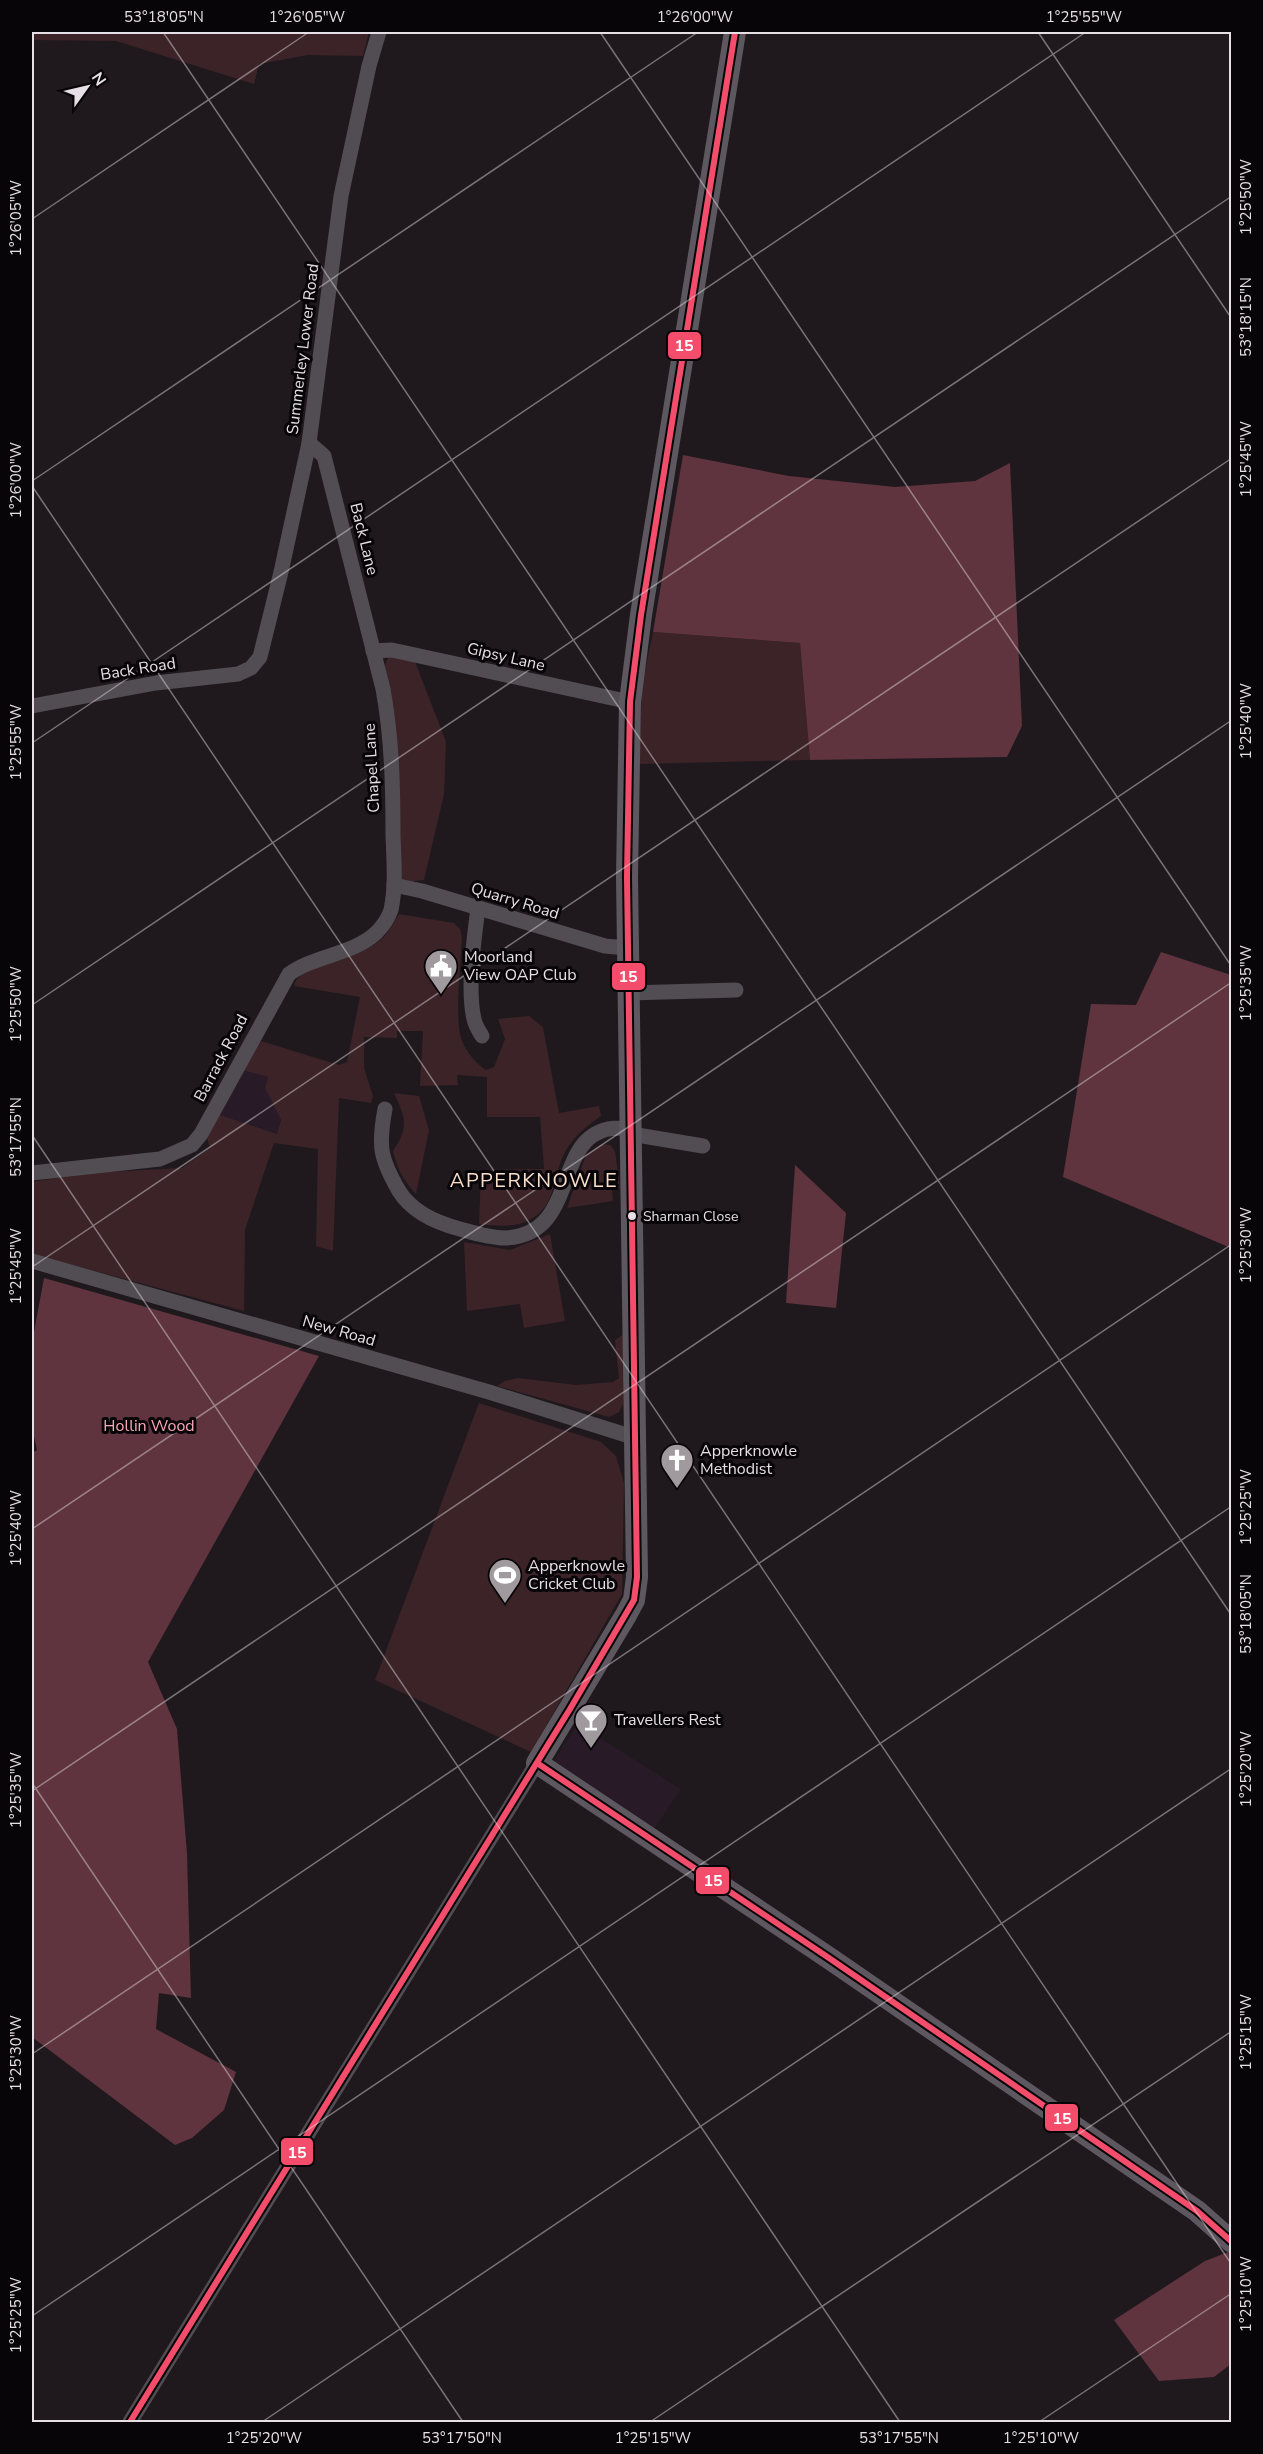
<svg xmlns="http://www.w3.org/2000/svg" width="1263" height="2454" viewBox="0 0 1263 2454" font-family="'Nunito Sans',sans-serif">
<style>
.built{fill:#281a26}
.green{fill:#3b2328}
.forest{fill:#5f343e}
.lines{fill:none;stroke-linecap:round;stroke-linejoin:round}
.street{stroke:#514d53;stroke-width:15}
.secondary{stroke:#5d585f;stroke-width:22}
.bus-1-casing{stroke:#080508;stroke-width:10}
.bus-1{stroke:#f44d6c;stroke-width:6}
.ticks{fill:none;stroke:#e6dfe5;stroke-width:1.5;stroke-opacity:0.45}
.bus-dot{fill:#e6dfe5;stroke:#080508;stroke-width:2}
.labels{text-anchor:middle;dominant-baseline:central;stroke-width:6;stroke-linejoin:round;paint-order:stroke}
.bus-label{font-size:14px;fill:#e6dfe5;stroke:#080508;text-anchor:start}
.street-label{font-size:16px;fill:#e6dfe5;stroke:#080508}
.poi-label{font-size:16px;fill:#e6dfe5;stroke:#080508;text-anchor:start}
.park-label{font-size:16px;fill:#fca7b9;stroke:#080508}
.quarter-label{font-size:20px;letter-spacing:1.5px;fill:#f9deca;stroke:#080508}
.line-badge{stroke:#080508;stroke-width:2}
.badge-label{font-size:16px;text-anchor:middle;font-weight:bold;fill:#fff}
.neatline{fill:none;stroke:#e6dfe5;stroke-width:2}
.ticks-label{font-size:15px;text-anchor:middle;fill:#e6dfe5}
</style>
<rect width="100%" height="100%" fill="#1f191e"/>
<!-- built -->
<g class="built">
<path d="M242,1070L268,1077L265,1088L281,1120L277,1134L217,1114Z"/>
<path d="M578,1724L681,1789L652,1832L553,1762Z"/>
</g>
<!-- green -->
<g class="green">
<path d="M32,32H369L363,56L308,55L259,64L254,84L116,41L32,40Z"/>
<path d="M653,632L800,643L810,760L639,764L642,686Z"/>
<path d="M395,655L414,659L446,742L444,794L424,880L404,882L399,875L383,669L388,658Z"/>
<path d="M399,914L454,923L460,929L462,937C461,960 454,1022 462,1041C467,1053 476,1063 486,1070L494,1067L505,1039L498,1019L529,1016L543,1027L559,1113L599,1106L601,1116C585,1127 571,1139 563,1156C556,1171 555,1191 546,1205C530,1229 503,1227 479,1224L481,1170L544,1169L540,1117H487V1077L457,1075L458,1085L420,1086L423,1031H397V1038L364,1037V1068L373,1096L371,1103L339,1098L333,1251L316,1246L318,1149L274,1143L245,1230L244,1311L32,1254V1182L87,1173L182,1168L210,1148L207,1138L217,1114L277,1134L281,1120L265,1088L268,1077L242,1070L261,1041L339,1065L347,1062L360,997L294,986C300,961 359,959 379,941C388,934 393,924 399,914Z"/>
<path d="M394,1093L419,1096L429,1130L416,1194C404,1181 397,1169 393,1151C409,1127 406,1119 394,1093Z"/>
<path d="M602,1144L610,1145L615,1151L620,1188L612,1190L613,1201L567,1208L586,1155Z"/>
<path d="M550,1234L565,1321L524,1328L520,1304L467,1311L464,1242L510,1250Z"/>
<path d="M624,1334L623,1404L619,1412L609,1417L497,1386L505,1381L518,1378L576,1385L613,1382L619,1378L615,1340Z"/>
<path d="M479,1403L601,1442L616,1456L624,1483L622,1594L531,1752L375,1680Z"/>
</g>
<!-- forest -->
<g class="forest">
<path d="M683,455L789,476L895,487L975,481L1010,463L1022,726L1007,757L810,760L800,643L653,632Z"/>
<path d="M1161,952L1231,975V1248L1063,1177L1091,1004L1136,1005Z"/>
<path d="M795,1165L846,1213L836,1308L786,1303Z"/>
<path d="M44,1278L319,1356L148,1662L177,1729L187,1854L191,1998L159,1993L156,2029L236,2072L224,2110L192,2138L175,2145L32,2037V1453L37,1450L32,1427V1343Z"/>
<path d="M1231,2251V2364L1214,2377L1159,2381L1114,2320L1205,2261Z"/>
</g>
<g class="lines">
<!-- street -->
<g class="street">
<path d="M373,651L392,650L630,702"/>
<path d="M32,706L156,683L238,674L251,668L260,657L281,572L309,443L341,196L369,66L379,32"/>
<path d="M394,885L422,891L605,946L627,948"/>
<path d="M478,908C474,939 467,989 474,1019C475,1025 479,1031 482,1036"/>
<path d="M628,993L736,990"/>
<path d="M385,1109C378,1146 380,1158 399,1191C412,1212 437,1223 460,1229C474,1233 490,1238 505,1238C579,1235 552,1141 608,1129C615,1128 623,1128 631,1128"/>
<path d="M631,1134L703,1146"/>
<path d="M32,1173L160,1159L192,1145L201,1134L289,974C315,955 352,955 376,933C383,926 388,919 391,910C396,886 394,860 393,836C393,787 392,738 383,689L324,456L309,443"/>
<path d="M32,1261L489,1392L636,1438"/>
<path d="M130,2422L537,1763"/>
</g>
<!-- secondary -->
<path class="secondary" d="M735,32L641,615L630,702L627,877L637,1577L634,1600L626,1615L537,1763L829,1958L1197,2211L1232,2242"/>
<defs>
<g id="bus-1">
<path d="M537,1763L829,1958L1197,2211L1232,2242"/>
<path d="M130,2422L570,1709L634,1600L637,1577L627,877L630,702L641,615L735,32"/>
</g>
</defs>
<!-- bus-1 casing -->
<use href="#bus-1" class="bus-1-casing"/>
<!-- bus-1 -->
<use href="#bus-1" class="bus-1"/>
</g>
<!-- ticks -->
<path class="ticks" d="M163,32L1232,1616M600,32L1232,967M1038,32L1232,319M32,219L309,32M32,481L698,32M32,486L1232,2265M32,743L1086,32M32,1005L1232,196M32,1135L900,2422M32,1267L1232,458M32,1529L1232,720M32,1783L463,2422M32,1791L1232,982M32,2054L1232,1244M32,2316L1232,1506M262,2422L1232,1768M650,2422L1232,2031M1039,2422L1232,2293"/>
<!-- icons -->
<defs>
<symbol id="civic-pin" viewBox="-11 -11 22 30"><path d="M0 17L-7.5 6A9.5 9.5 0 1 1 7.5 6Z" fill="#a09a9f" stroke="#080508"/><path d="M-.6-6.5H3V-4.5H.6V-3L4-1V1h2V6H-6V1h2V-1L-.6-3ZM-1.2 2.5V6h2.4V2.5Z" fill="#fff"/></symbol>
<symbol id="church-pin" viewBox="-11 -11 22 30"><path d="M0 17L-7.5 6A9.5 9.5 0 1 1 7.5 6Z" fill="#a09a9f" stroke="#080508"/><path d="M-1.2-6h2.4v3.5h3.3v2.4h-3.3V6h-2.4V-.1h-3.3v-2.4h3.3Z" fill="#fff"/></symbol>
<symbol id="stadium-pin" viewBox="-11 -11 22 30"><path d="M0 17L-7.5 6A9.5 9.5 0 1 1 7.5 6Z" fill="#a09a9f" stroke="#080508"/><path d="M0-5a6.5 5 0 1 0 0 10a6.5 5 0 1 0 0-10ZM-3.5-1.8h7v3.6h-7Z" fill="#fff"/></symbol>
<symbol id="bar-pin" viewBox="-11 -11 22 30"><path d="M0 17L-7.5 6A9.5 9.5 0 1 1 7.5 6Z" fill="#a09a9f" stroke="#080508"/><path d="M-6-5H6L.8 .8V4.5H3.5V6h-7V4.5H-.8V.8Z" fill="#fff"/></symbol>
</defs>
<g fill-rule="evenodd">
<use href="#civic-pin" x="422" y="947" width="38" height="52"/>
<use href="#church-pin" x="658" y="1441" width="38" height="52"/>
<use href="#stadium-pin" x="486" y="1556" width="38" height="52"/>
<use href="#bar-pin" x="572" y="1701" width="38" height="52"/>
</g>
<!-- markers -->
<circle class="bus-dot" cx="632" cy="1216" r="5"/>
<g class="labels">
<!-- bus labels -->
<g class="bus-label">
<text x="643" y="1216">Sharman Close</text>
</g>
<!-- street labels -->
<g class="street-label">
<text transform="translate(303 349) rotate(-83)">Summerley Lower Road</text>
<text transform="translate(364 539) rotate(76)">Back Lane</text>
<text transform="translate(506 657) rotate(13)">Gipsy Lane</text>
<text transform="translate(138 669) rotate(-9)">Back Road</text>
<text transform="translate(372 768) rotate(-93)">Chapel Lane</text>
<text transform="translate(515 901) rotate(17)">Quarry Road</text>
<text transform="translate(221 1058) rotate(-62)">Barrack Road</text>
<text transform="translate(339 1331) rotate(16)">New Road</text>
</g>
<!-- poi labels -->
<g class="poi-label">
<text x="464" y="957">Moorland<tspan x="464" dy="18">View OAP Club</tspan></text>
<text x="700" y="1451">Apperknowle<tspan x="700" dy="18">Methodist</tspan></text>
<text x="528" y="1566">Apperknowle<tspan x="528" dy="18">Cricket Club</tspan></text>
<text x="614" y="1720">Travellers Rest</text>
</g>
<!-- park labels -->
<g class="park-label">
<text x="149" y="1426">Hollin Wood</text>
</g>
<!-- quarter labels -->
<g class="quarter-label">
<text x="534" y="1180">APPERKNOWLE</text>
</g>
</g>
<g class="line-badge">
<rect x="667" y="331" width="35" height="29" rx="6" fill="#f44d6c"/>
<rect x="611" y="962" width="35" height="29" rx="6" fill="#f44d6c"/>
<rect x="695" y="1866" width="35" height="29" rx="6" fill="#f44d6c"/>
<rect x="1044" y="2103" width="35" height="29" rx="6" fill="#f44d6c"/>
<rect x="280" y="2137" width="34" height="29" rx="6" fill="#f44d6c"/>
</g>
<g class="badge-label">
<text x="684" y="351">15</text>
<text x="628" y="982">15</text>
<text x="713" y="1886">15</text>
<text x="1062" y="2124">15</text>
<text x="297" y="2158">15</text>
</g>
<!-- border -->
<rect width="1263" height="2454" fill="none" stroke="#080508" stroke-width="66"/>
<!-- north arrow -->
<g transform="translate(87 87) rotate(56)" stroke="#080508" stroke-width="4.5" paint-order="stroke">
<path d="M0-4.5L10 22L0 15L-10 22Z" fill="#e6dfe5"/>
<text y="-9" font-size="16" font-weight="bold" text-anchor="middle" fill="#e6dfe5">N</text>
</g>
<rect x="33" y="33" width="1197" height="2388" class="neatline"/>
<g class="ticks-label">
<text x="164" y="22">53°18'05"N</text>
<text x="307" y="22">1°26'05"W</text>
<text x="695" y="22">1°26'00"W</text>
<text x="1084" y="22">1°25'55"W</text>
<text transform="translate(1246 197) rotate(-90)" y="5">1°25'50"W</text>
<text transform="translate(16 218) rotate(-90)" y="5">1°26'05"W</text>
<text transform="translate(1246 317) rotate(-90)" y="5">53°18'15"N</text>
<text transform="translate(1246 459) rotate(-90)" y="5">1°25'45"W</text>
<text transform="translate(16 480) rotate(-90)" y="5">1°26'00"W</text>
<text transform="translate(1246 721) rotate(-90)" y="5">1°25'40"W</text>
<text transform="translate(16 742) rotate(-90)" y="5">1°25'55"W</text>
<text transform="translate(1246 983) rotate(-90)" y="5">1°25'35"W</text>
<text transform="translate(16 1004) rotate(-90)" y="5">1°25'50"W</text>
<text transform="translate(16 1137) rotate(-90)" y="5">53°17'55"N</text>
<text transform="translate(1246 1245) rotate(-90)" y="5">1°25'30"W</text>
<text transform="translate(16 1266) rotate(-90)" y="5">1°25'45"W</text>
<text transform="translate(1246 1507) rotate(-90)" y="5">1°25'25"W</text>
<text transform="translate(16 1528) rotate(-90)" y="5">1°25'40"W</text>
<text transform="translate(1246 1614) rotate(-90)" y="5">53°18'05"N</text>
<text transform="translate(1246 1769) rotate(-90)" y="5">1°25'20"W</text>
<text transform="translate(16 1790) rotate(-90)" y="5">1°25'35"W</text>
<text transform="translate(1246 2032) rotate(-90)" y="5">1°25'15"W</text>
<text transform="translate(16 2053) rotate(-90)" y="5">1°25'30"W</text>
<text transform="translate(1246 2294) rotate(-90)" y="5">1°25'10"W</text>
<text transform="translate(16 2315) rotate(-90)" y="5">1°25'25"W</text>
<text x="264" y="2443">1°25'20"W</text>
<text x="462" y="2443">53°17'50"N</text>
<text x="653" y="2443">1°25'15"W</text>
<text x="899" y="2443">53°17'55"N</text>
<text x="1041" y="2443">1°25'10"W</text>
</g>
</svg>
